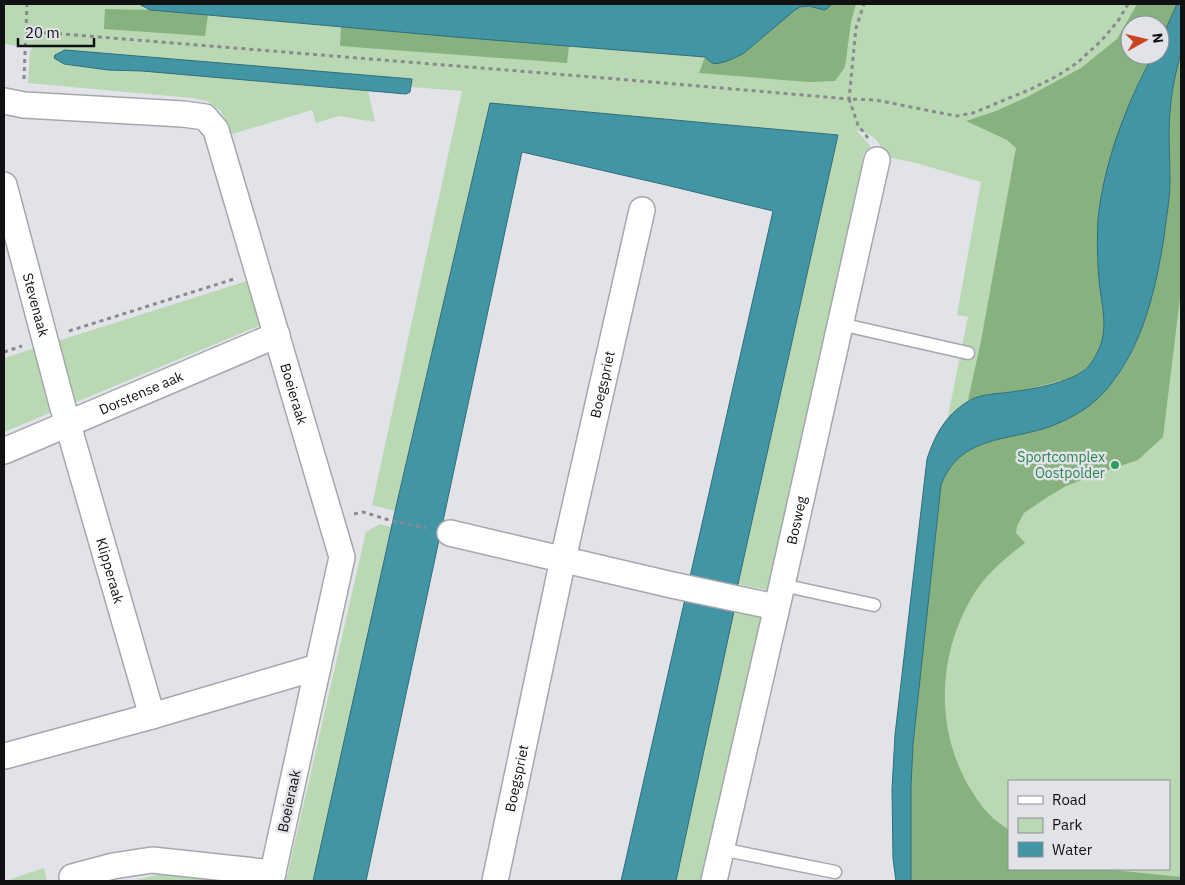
<svg xmlns="http://www.w3.org/2000/svg" width="1185" height="885" viewBox="0 0 1185 885" font-family="'IBM Plex Sans',sans-serif">
<style>
.green{fill:#b9d8b3;fill-rule:evenodd}
.forest{fill:#87b17f}
.water{fill:#4195a5;stroke:#326d79}
.lines{fill:none;stroke-linecap:round;stroke-linejoin:round}
.lane-casing{stroke:#a5a7ac;stroke-width:15}
.street-casing{stroke:#a5a7ac;stroke-width:28}
.path{stroke:#8a8b8f;stroke-width:3;stroke-dasharray:4 4;stroke-linecap:butt}
.lane{stroke:#fff;stroke-width:12}
.street{stroke:#fff;stroke-width:25}
.leisure-dot{fill:#2e9e5b;stroke:#e1e3e8;stroke-width:2}
.labels{text-anchor:middle;dominant-baseline:central;stroke-width:5;stroke-linejoin:round;paint-order:stroke}
.street-label{font-size:14px;fill:#101113;stroke:#e1e3e8}
.leisure-label{font-size:14px;fill:#27864d;stroke:#e1e3e8;text-anchor:end}
</style>
<rect width="100%" height="100%" fill="#e1e3e8"/>
<!-- green -->
<g class="green">
<path d="M4,4H1181V881H1018L900,828L929,510L968,317L957,315L981,182L916,163L883,156C881,139 871,134 856,130L869,144L874,154L864,153L771,591L738,584L838,135L490,103L395,511L372,505L462,91L411,87V85L64,64L108,70L142,71L368,91L375,122L339,116L316,123L312,110L232,134L221,111L207,101L192,98L28,83L30,51L33,48L4,44ZM1130,25H1160V55H1130ZM1009,781H1169V869H1009Z"/>
<path d="M247,281L261,325L4,432V358Z"/>
<path d="M380,524L391,527L313,881H286L366,532Z"/>
<path d="M734,611L765,618L708,881H676Z"/>
<path d="M44,868L47,881H12L11,879Z"/>
<path d="M176,870L248,881H132Z"/>
</g>
<!-- forest -->
<g class="forest">
<path d="M832,4H856L851,22L845,67L835,81L808,82L699,73L705,57L712,63L719,64L744,53L795,10C805,4 813,7 824,10Z"/>
<path d="M1137,4H1177L1160,42V25H1130V55H1153L1140,79L1110,159L1103,190L1098,218L1097,258L1105,328L1103,340L1097,353L1089,366L1080,373L1068,379L1024,390L987,395L968,400L981,341L1016,148L1007,140L966,121L996,111L1027,97L1081,68L1117,39Z"/>
<path d="M105,9L150,10L208,15L205,36L104,29Z"/>
<path d="M341,27L569,46L567,63L340,46Z"/>
<path d="M1181,52V290L1163,437L1138,460L1102,472L1066,486L1046,498L1024,513L1017,526L1016,533L1025,543C1005,558 985,575 972,597C938,655 935,726 968,785C974,795 980,805 988,813C994,820 1002,825 1009,830V869H1104L1181,877V881H911V786L913,744L941,485C959,436 1007,441 1049,427C1075,417 1098,401 1116,379C1134,355 1143,325 1151,296C1154,286 1157,276 1159,267C1162,252 1163,236 1165,221C1167,208 1169,194 1170,180C1171,164 1168,147 1168,131C1169,104 1174,78 1181,52Z"/>
</g>
<!-- water -->
<g class="water">
<path d="M139,4H832L828,8L824,10L809,6L800,7L795,10L744,53C737,57 719,66 712,63C709,61 707,59 705,57L455,37L208,15L150,10Z"/>
<path d="M1177,4H1181C1181,18 1183,40 1181,53C1180,57 1179,60 1178,64C1174,80 1171,96 1170,112C1168,135 1170,158 1170,181C1170,200 1166,218 1164,237C1155,295 1138,368 1089,406C1077,415 1062,422 1049,427C1007,441 959,436 941,485L913,744L911,786V881H896L893,859L892,789L895,735L927,459C935,435 945,416 967,402C977,395 992,394 1003,393C1027,390 1072,384 1089,366C1092,362 1095,357 1097,353C1110,329 1101,304 1099,279C1097,259 1097,239 1098,219C1104,162 1126,105 1153,55H1160V42Z"/>
<path d="M65,50L412,79L410,92L406,94L142,71L108,70L64,64L54,58L55,55Z"/>
<path d="M490,103L838,135L738,584L734,611L676,881H621L773,211L666,185L522,152L366,881H313L395,511Z"/>
</g>
<g class="lines">
<defs>
<g id="lane">
<path d="M840,324L968,353"/>
<path d="M782,585L874,605"/>
<path d="M721,849L835,872"/>
</g>
<g id="street">
<path id="s1" d="M4,101L24,105L183,114L205,117L216,130L342,557L271,881"/>
<path id="s2" d="M4,185L62,404L152,716"/>
<path id="s3" d="M4,451L277,335"/>
<path d="M450,533L672,585L776,607"/>
<path d="M5,756L152,716L318,667"/>
<path d="M72,877L113,866L152,860L273,873"/>
<path id="s4" d="M495,881L563,559L642,210"/>
<path id="s5" d="M714,881L782,585L877,160"/>
</g>
</defs>
<!-- lane casing -->
<use href="#lane" class="lane-casing"/>
<!-- street casing -->
<use href="#street" class="street-casing"/>
<!-- path -->
<g class="path">
<path d="M26,32L62,34L617,79L849,99L856,28L864,4"/>
<path d="M24,79L27,4"/>
<path d="M868,138L858,125L849,99L876,100L956,116L973,113L1031,89L1057,76L1077,63L1101,41L1118,21L1128,4"/>
<path d="M69,331L234,279"/>
<path d="M4,352L22,346"/>
<path d="M354,514L363,512L389,520L426,528"/>
</g>
<!-- lane -->
<use href="#lane" class="lane"/>
<!-- street -->
<use href="#street" class="street"/>
</g>
<!-- markers -->
<circle class="leisure-dot" cx="1115" cy="465" r="5"/>
<g class="labels">
<!-- street labels -->
<g class="street-label">
<text stroke="none"><textPath href="#s2" startOffset="124">Stevenaak</textPath></text>
<text stroke="none"><textPath href="#s4" startOffset="508">Boegspriet</textPath></text>
<text stroke="none"><textPath href="#s1" startOffset="494">Boeieraak</textPath></text>
<text stroke="none"><textPath href="#s3" startOffset="149">Dorstense aak</textPath></text>
<text stroke="none"><textPath href="#s5" startOffset="370">Bosweg</textPath></text>
<text stroke="none"><textPath href="#s2" startOffset="400">Klipperaak</textPath></text>
<text stroke="none"><textPath href="#s4" startOffset="105">Boegspriet</textPath></text>
<text transform="translate(289 801) rotate(-78)">Boeieraak</text>
</g>
<!-- leisure labels -->
<g class="leisure-label">
<text x="1105" y="457">Sportcomplex<tspan x="1105" dy="16">Oostpolder</tspan></text>
</g>
</g>
<!-- border -->
<rect width="1185" height="885" fill="none" stroke="#101113" stroke-width="10"/>
<!-- legend -->
<rect x="1008" y="780" width="162" height="90" fill="#e1e3e8" stroke="#8d8f93"/>
<rect x="1018" y="796" width="25" height="8" fill="#ffffff" stroke="#8d8f93"/>
<text x="1052" y="805" font-size="15" fill="#101113">Road</text>
<rect x="1018" y="818" width="25" height="15" fill="#b9d8b3" stroke="#8d8f93"/>
<text x="1052" y="830" font-size="15" fill="#101113">Park</text>
<rect x="1018" y="842" width="25" height="15" fill="#4195a5" stroke="#8d8f93"/>
<text x="1052" y="855" font-size="15" fill="#101113">Water</text>
<!-- north arrow -->
<g transform="translate(1145 40) rotate(82)"><circle r="24" fill="#e1e3e8" stroke="#8d8f93"/>
<path d="M0-4L9 19L0 12L-9 19Z" fill="#cc4320"/>
<text y="-8" font-size="14" font-weight="bold" text-anchor="middle" fill="#101113">N</text>
</g>
<!-- scale -->
<path d="M18 38v8h76v-8" fill="none" stroke="#101113" stroke-width="2.5"/>
<text x="25" y="38" font-size="15" fill="#101113" stroke="#e1e3e8" stroke-width="4" paint-order="stroke">20 m</text>
</svg>
